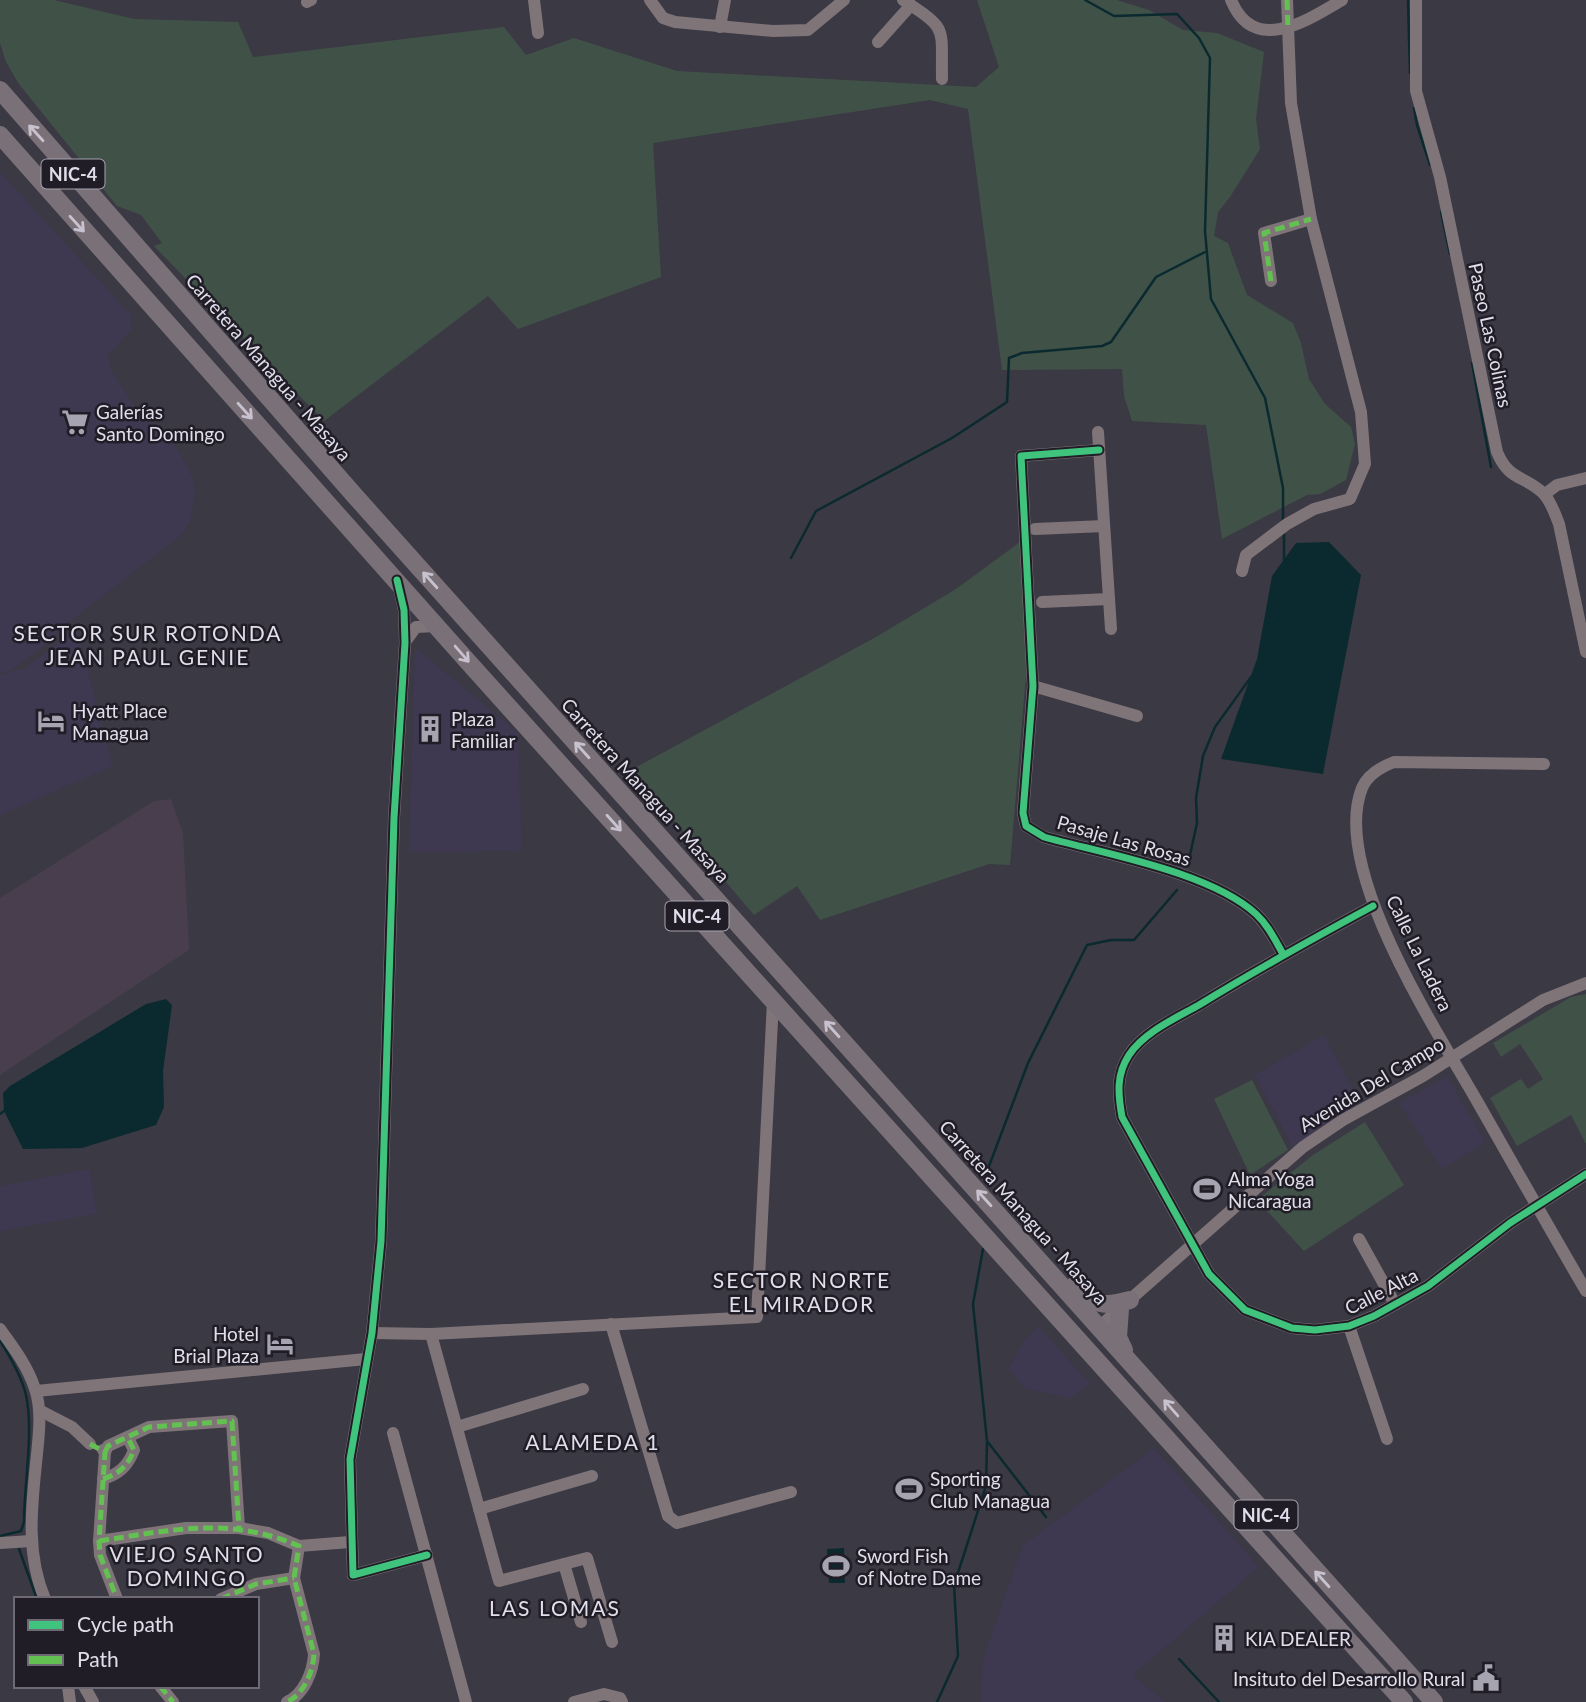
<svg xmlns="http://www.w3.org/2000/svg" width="1586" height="1702" viewBox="0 0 1586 1702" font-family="Lato,sans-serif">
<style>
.built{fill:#3e3850}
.industrial{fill:#483e4d}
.green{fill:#405247}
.water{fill:#0b2a2f}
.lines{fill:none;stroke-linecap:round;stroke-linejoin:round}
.stream{stroke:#0b2a2f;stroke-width:2.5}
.minor{stroke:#7f7478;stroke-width:12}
.highway{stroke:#797078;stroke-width:18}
.quiet{stroke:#63c152;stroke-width:5;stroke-dasharray:10 5;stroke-linecap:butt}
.cycleway-casing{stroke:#201d27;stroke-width:11}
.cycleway{stroke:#40c37c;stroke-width:7}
.oneway{stroke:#c7c2ce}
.labels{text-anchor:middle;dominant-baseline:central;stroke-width:5;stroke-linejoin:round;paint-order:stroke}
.shield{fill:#201d27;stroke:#a7a4b0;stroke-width:2}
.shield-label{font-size:18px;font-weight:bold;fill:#e1deeb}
.street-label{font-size:19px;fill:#e1deeb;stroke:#201d27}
.poi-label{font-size:19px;fill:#e1deeb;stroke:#201d27;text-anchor:start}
.neighbourhood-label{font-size:21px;letter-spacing:2px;fill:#e1deeb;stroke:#201d27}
</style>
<rect width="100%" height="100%" fill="#3b3944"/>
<!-- built -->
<g class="built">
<path d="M0,172L131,315V330L108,355L110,368L132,403L166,441L175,445L193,478L195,493L190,522L179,537L56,632L52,640L10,671L0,673Z"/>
<path d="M77,629L113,766L0,815V675L24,669Z"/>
<path d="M415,647L518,733L522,851L409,852Z"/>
<path d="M1324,1035L1360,1103L1293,1148L1255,1075Z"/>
<path d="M1447,1076L1485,1142L1442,1169L1399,1103Z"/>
<path d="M90,1169L97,1214L0,1231V1186Z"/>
<path d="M1039,1327L1090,1384L1071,1398L1024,1388L1009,1368L1025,1339Z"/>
<path d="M1154,1448L1259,1567L1133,1675L1165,1702H981L983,1658L1023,1545Z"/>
</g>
<!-- industrial -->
<path class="industrial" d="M171,799L183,833L189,950L0,1075V898L154,801Z"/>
<!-- green -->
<g class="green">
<path d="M0,0H54L134,19L238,22L253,57L504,27L526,55L574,38L677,71L976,87L999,67L977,0H1117L1149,10L1183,30L1217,33L1264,52L1256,119L1260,149L1230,197L1218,212L1214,236L1228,243L1247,295L1293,323L1301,343L1309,379L1325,404L1351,427L1355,444L1346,480L1320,494L1307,495L1222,539L1206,425L1132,421L1124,396L1122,369L1002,370L968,109L930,100L653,143L661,277L518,329L488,296L324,421L154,246L162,243L141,215L117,206L19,84L6,62L0,43Z"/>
<path d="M1020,542L1027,663L1010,865L989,864L820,920L797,886L754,915L631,770L876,637L956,589Z"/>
<path d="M1586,994V1144L1571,1115L1517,1146L1490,1098L1521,1079L1528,1089L1543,1079L1520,1044L1501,1057L1493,1043L1571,997Z"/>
<path d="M1252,1080L1288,1150L1250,1175L1214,1099Z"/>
<path d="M1365,1122L1404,1185L1304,1251L1257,1200L1313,1155Z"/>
</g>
<!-- water -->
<g class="water">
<path d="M1329,542L1361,575L1323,774L1221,759L1257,659L1272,576L1296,543Z"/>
<path d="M166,999L172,1005L163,1071L164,1107L156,1125L82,1148L23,1149L4,1111L3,1093L10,1086L146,1004Z"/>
<path d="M844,1548L845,1583H829L827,1549Z"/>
</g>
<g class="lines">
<!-- stream -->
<g class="stream">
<path d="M1085,0L1114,16L1177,14L1199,38L1210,58L1205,231L1211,299L1265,398L1283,488V520"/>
<path d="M1408,0L1410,73"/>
<path d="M1414,108L1417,125L1430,165"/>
<path d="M1441,212L1450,254"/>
<path d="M1472,363L1491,467"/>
<path d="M1284,534V562"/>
<path d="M791,558L816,511L952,438L1007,402L1009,358L1022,353L1102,346L1111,342L1156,277L1205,252"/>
<path d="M1188,864L1197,823L1196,798L1203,756L1215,727L1251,677"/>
<path d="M0,1114L4,1111"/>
<path d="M986,1174L1028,1063L1087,945L1111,940H1134L1177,890"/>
<path d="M983,1249L973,1304L987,1441L1046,1517"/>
<path d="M0,1341C11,1358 21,1375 26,1395C34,1432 24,1484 24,1522L21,1531L0,1536"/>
<path d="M19,1549L37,1599"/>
<path d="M1179,1659L1219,1702"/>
<path d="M937,1702L958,1656L954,1585L986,1486L987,1442"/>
</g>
<!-- minor -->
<g class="minor">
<path d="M534,0L538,33"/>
<path d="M650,0L663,18L675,22L773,31L808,30L844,0"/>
<path d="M903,0C949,30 941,26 942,79"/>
<path d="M1231,0C1254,56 1308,20 1342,0"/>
<path d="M1416,0V91L1440,177L1497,452C1509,481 1524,475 1543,493C1551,501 1555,514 1559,524L1586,652"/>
<path d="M307,2L311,0"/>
<path d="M720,27L725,0"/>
<path d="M878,42L911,5"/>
<path d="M1271,281L1264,233L1311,219"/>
<path d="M1098,432L1111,629"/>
<path d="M1099,450L1021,456L1033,686L1023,813L1026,826L1044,837C1105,854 1210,872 1256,914C1268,925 1275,940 1283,954"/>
<path d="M1545,494L1557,485L1586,478"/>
<path d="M1035,529L1104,526"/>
<path d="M1242,571L1246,555L1287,524L1314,509L1350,499L1365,464L1361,412L1311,219L1291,103L1287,0"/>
<path d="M399,587L404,610L405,643L394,818L381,1241L372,1333L350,1459L353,1575L427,1555"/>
<path d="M1042,602L1109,599"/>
<path d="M405,642L416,627L437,626"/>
<path d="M1033,686L1137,716"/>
<path d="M1544,764L1394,762C1381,767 1368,774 1362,788C1330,869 1437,1031 1477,1101C1513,1164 1549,1228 1586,1291"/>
<path d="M1373,906C1314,938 1256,970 1199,1005C1176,1018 1144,1032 1129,1055C1116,1075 1118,1094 1122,1117L1209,1274L1245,1310L1292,1328L1315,1330L1349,1326L1374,1316L1428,1286L1510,1223L1586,1174"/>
<path d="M1359,1239L1395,1304"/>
<path d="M611,1324L668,1516L677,1523L791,1492"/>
<path d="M1349,1326L1387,1439"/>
<path d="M1099,1327L1303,1147L1343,1120L1423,1076L1543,1000L1586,983"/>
<path d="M0,1329C14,1348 28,1367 35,1389C42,1409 39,1434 37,1454C32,1503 25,1552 45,1599"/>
<path d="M372,1333L431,1334L499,1581L587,1558L612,1642"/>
<path d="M431,1334L757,1317L773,1001"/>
<path d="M36,1391L366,1359"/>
<path d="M39,1410L72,1427L90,1444"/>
<path d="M457,1427L583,1389"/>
<path d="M393,1433L466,1702"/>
<path d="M103,1450L105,1452L99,1541L100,1555L117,1599"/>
<path d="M105,1452L108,1446L149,1427L232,1421L239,1528"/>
<path d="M103,1479C119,1474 128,1466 134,1450L128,1438"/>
<path d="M479,1509L592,1476"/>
<path d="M99,1541L186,1528H239L268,1533L299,1546L350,1542"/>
<path d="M0,1543L31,1541"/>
<path d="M564,1564L581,1622"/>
<path d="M221,1599L256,1584L294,1578"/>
<path d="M68,1686L70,1702"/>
<path d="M84,1686L93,1702"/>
<path d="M160,1686L173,1702"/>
<path d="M287,1702C304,1694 313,1672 314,1654L294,1578L299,1546"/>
<path d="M574,1702L604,1694L620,1698L622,1702"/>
</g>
<!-- highway -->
<g class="highway">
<path d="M0,90L355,496L1434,1702"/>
<path d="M0,135L470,664L1404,1702"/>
<path d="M1075,1285C1097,1305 1101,1308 1130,1300"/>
<path d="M1120,1309L1118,1337L1124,1350"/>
</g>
<!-- quiet -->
<g class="quiet">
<path d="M1287,0L1288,30"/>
<path d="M1271,281L1264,233L1311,219"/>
<path d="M90,1444L105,1452L99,1541L100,1555L117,1599"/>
<path d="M105,1452L108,1446L149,1427L232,1421L239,1528"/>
<path d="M103,1479C119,1474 128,1466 134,1450L128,1438"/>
<path d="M99,1541C172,1530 228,1516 299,1546L294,1578L314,1654C313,1672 304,1694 287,1702"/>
<path d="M221,1599L256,1584L294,1578"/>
<path d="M160,1686L173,1702"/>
</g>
<defs>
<g id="cycleway">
<path d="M1099,450L1021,456L1033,686L1023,813L1026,826L1044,837C1105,854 1210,872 1256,914C1268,925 1275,940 1283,954"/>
<path d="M397,580L404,610L405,643L394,818L381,1241L372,1333L350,1459L353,1575L427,1555"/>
<path d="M1373,906C1314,938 1256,970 1199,1005C1176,1018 1144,1032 1129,1055C1116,1075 1118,1094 1122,1117L1209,1274L1245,1310L1292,1328L1315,1330L1349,1326L1374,1316L1428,1286L1510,1223L1586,1174"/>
</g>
</defs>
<!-- cycleway casing -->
<use href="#cycleway" class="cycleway-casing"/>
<!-- cycleway -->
<use href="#cycleway" class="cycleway"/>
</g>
<!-- one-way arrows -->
<defs><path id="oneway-shaft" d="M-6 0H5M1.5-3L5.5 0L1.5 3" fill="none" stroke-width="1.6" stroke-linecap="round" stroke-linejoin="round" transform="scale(1.75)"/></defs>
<g class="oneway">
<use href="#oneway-shaft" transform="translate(36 133) rotate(-132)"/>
<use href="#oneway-shaft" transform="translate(77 224) rotate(48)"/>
<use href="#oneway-shaft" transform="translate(245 411) rotate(48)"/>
<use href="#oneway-shaft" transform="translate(430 580) rotate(-132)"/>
<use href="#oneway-shaft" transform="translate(462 654) rotate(49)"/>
<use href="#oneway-shaft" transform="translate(582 750) rotate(-132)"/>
<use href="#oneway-shaft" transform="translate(614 823) rotate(48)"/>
<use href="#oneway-shaft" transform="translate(832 1029) rotate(-132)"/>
<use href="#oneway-shaft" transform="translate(984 1198) rotate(-132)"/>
<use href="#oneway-shaft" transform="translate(1171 1408) rotate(-131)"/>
<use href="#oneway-shaft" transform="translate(1322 1579) rotate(-132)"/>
</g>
<!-- icons -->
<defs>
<symbol id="supermarket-bare" viewBox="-9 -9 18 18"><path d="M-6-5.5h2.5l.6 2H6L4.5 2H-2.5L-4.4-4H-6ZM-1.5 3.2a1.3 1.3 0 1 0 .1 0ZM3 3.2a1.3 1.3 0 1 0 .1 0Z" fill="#a7a4b1" stroke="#201d27" stroke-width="2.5" paint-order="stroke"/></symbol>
<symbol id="hotel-bare" viewBox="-9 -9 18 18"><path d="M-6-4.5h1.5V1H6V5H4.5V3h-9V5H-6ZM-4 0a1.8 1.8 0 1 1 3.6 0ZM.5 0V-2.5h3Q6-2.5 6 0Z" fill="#a7a4b1" stroke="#201d27" stroke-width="2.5" paint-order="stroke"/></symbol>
<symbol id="building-bare" viewBox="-9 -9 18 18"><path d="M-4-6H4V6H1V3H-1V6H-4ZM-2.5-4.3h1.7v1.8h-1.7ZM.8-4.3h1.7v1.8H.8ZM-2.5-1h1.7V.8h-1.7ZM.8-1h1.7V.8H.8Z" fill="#a7a4b1" stroke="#201d27" stroke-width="2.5" paint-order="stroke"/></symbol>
<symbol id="stadium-bare" viewBox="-9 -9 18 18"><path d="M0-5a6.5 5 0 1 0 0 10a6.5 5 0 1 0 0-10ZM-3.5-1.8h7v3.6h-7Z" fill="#a7a4b1" stroke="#201d27" stroke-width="2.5" paint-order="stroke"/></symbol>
<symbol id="civic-bare" viewBox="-9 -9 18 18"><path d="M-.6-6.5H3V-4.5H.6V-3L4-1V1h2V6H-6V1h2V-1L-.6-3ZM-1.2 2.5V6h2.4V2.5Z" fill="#a7a4b1" stroke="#201d27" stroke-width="2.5" paint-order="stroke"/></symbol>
</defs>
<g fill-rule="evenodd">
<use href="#supermarket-bare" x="56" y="403" width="38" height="38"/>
<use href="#hotel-bare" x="32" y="702" width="38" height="38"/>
<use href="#building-bare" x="411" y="710" width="38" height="38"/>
<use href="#stadium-bare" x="1188" y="1170" width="38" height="38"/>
<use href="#hotel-bare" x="261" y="1325" width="38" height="38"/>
<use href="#stadium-bare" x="890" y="1470" width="38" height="38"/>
<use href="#stadium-bare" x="817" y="1547" width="38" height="38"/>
<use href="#building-bare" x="1205" y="1619" width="38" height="38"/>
<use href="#civic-bare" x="1467" y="1659" width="38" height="38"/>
</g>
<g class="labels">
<!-- shield labels -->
<g class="shield">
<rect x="41.5" y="159.5" width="63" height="29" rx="5"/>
<rect x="665.5" y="901.5" width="63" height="29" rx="5"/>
<rect x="1234.5" y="1500.5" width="63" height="29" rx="5"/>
</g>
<g class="shield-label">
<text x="73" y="174">NIC-4</text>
<text x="697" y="916">NIC-4</text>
<text x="1266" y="1515">NIC-4</text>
</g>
<!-- street labels -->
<g class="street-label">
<text transform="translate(1491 335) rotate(78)">Paseo Las Colinas</text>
<text transform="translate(269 367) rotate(49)">Carretera Managua - Masaya</text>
<text transform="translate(646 790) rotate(48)">Carretera Managua - Masaya</text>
<text transform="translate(1124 840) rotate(16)">Pasaje Las Rosas</text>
<text transform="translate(1420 953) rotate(64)">Calle La Ladera</text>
<text transform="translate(1371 1084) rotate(-31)">Avenida Del Campo</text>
<text transform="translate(1024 1212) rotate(48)">Carretera Managua - Masaya</text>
<text transform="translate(1381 1291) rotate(-27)">Calle Alta</text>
</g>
<!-- poi labels -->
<g class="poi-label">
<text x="96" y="411">Galerías<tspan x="96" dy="22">Santo Domingo</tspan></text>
<text x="72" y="710">Hyatt Place<tspan x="72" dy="22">Managua</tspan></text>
<text x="451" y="718">Plaza<tspan x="451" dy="22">Familiar</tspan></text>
<text x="1228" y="1178">Alma Yoga<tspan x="1228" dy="22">Nicaragua</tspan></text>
<text x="259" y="1333" text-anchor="end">Hotel<tspan x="259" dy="22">Brial Plaza</tspan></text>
<text x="930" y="1478">Sporting<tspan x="930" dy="22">Club Managua</tspan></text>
<text x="857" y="1555">Sword Fish<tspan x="857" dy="22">of Notre Dame</tspan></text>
<text x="1245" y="1638">KIA DEALER</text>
<text x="1465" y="1678" text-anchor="end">Insituto del Desarrollo Rural</text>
</g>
<!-- neighbourhood labels -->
<g class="neighbourhood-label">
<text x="148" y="632">SECTOR SUR ROTONDA<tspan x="148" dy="24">JEAN PAUL GENIE</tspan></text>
<text x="802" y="1279">SECTOR NORTE<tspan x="802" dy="24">EL MIRADOR</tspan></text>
<text x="593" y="1441">ALAMEDA 1</text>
<text x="187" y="1553">VIEJO SANTO<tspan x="187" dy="24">DOMINGO</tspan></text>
<text x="555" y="1607">LAS LOMAS</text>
</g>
</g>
<!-- legend -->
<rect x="14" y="1597" width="245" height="91" fill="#201d27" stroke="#6d6a75" stroke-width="2"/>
<rect x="28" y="1620" width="35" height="10" fill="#40c37c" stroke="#6d6a75" stroke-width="2"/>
<text x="77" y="1632" font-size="21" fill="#e1deeb">Cycle path</text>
<rect x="28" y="1655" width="35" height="10" fill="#63c152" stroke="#6d6a75" stroke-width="2"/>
<text x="77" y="1667" font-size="21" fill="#e1deeb">Path</text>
</svg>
